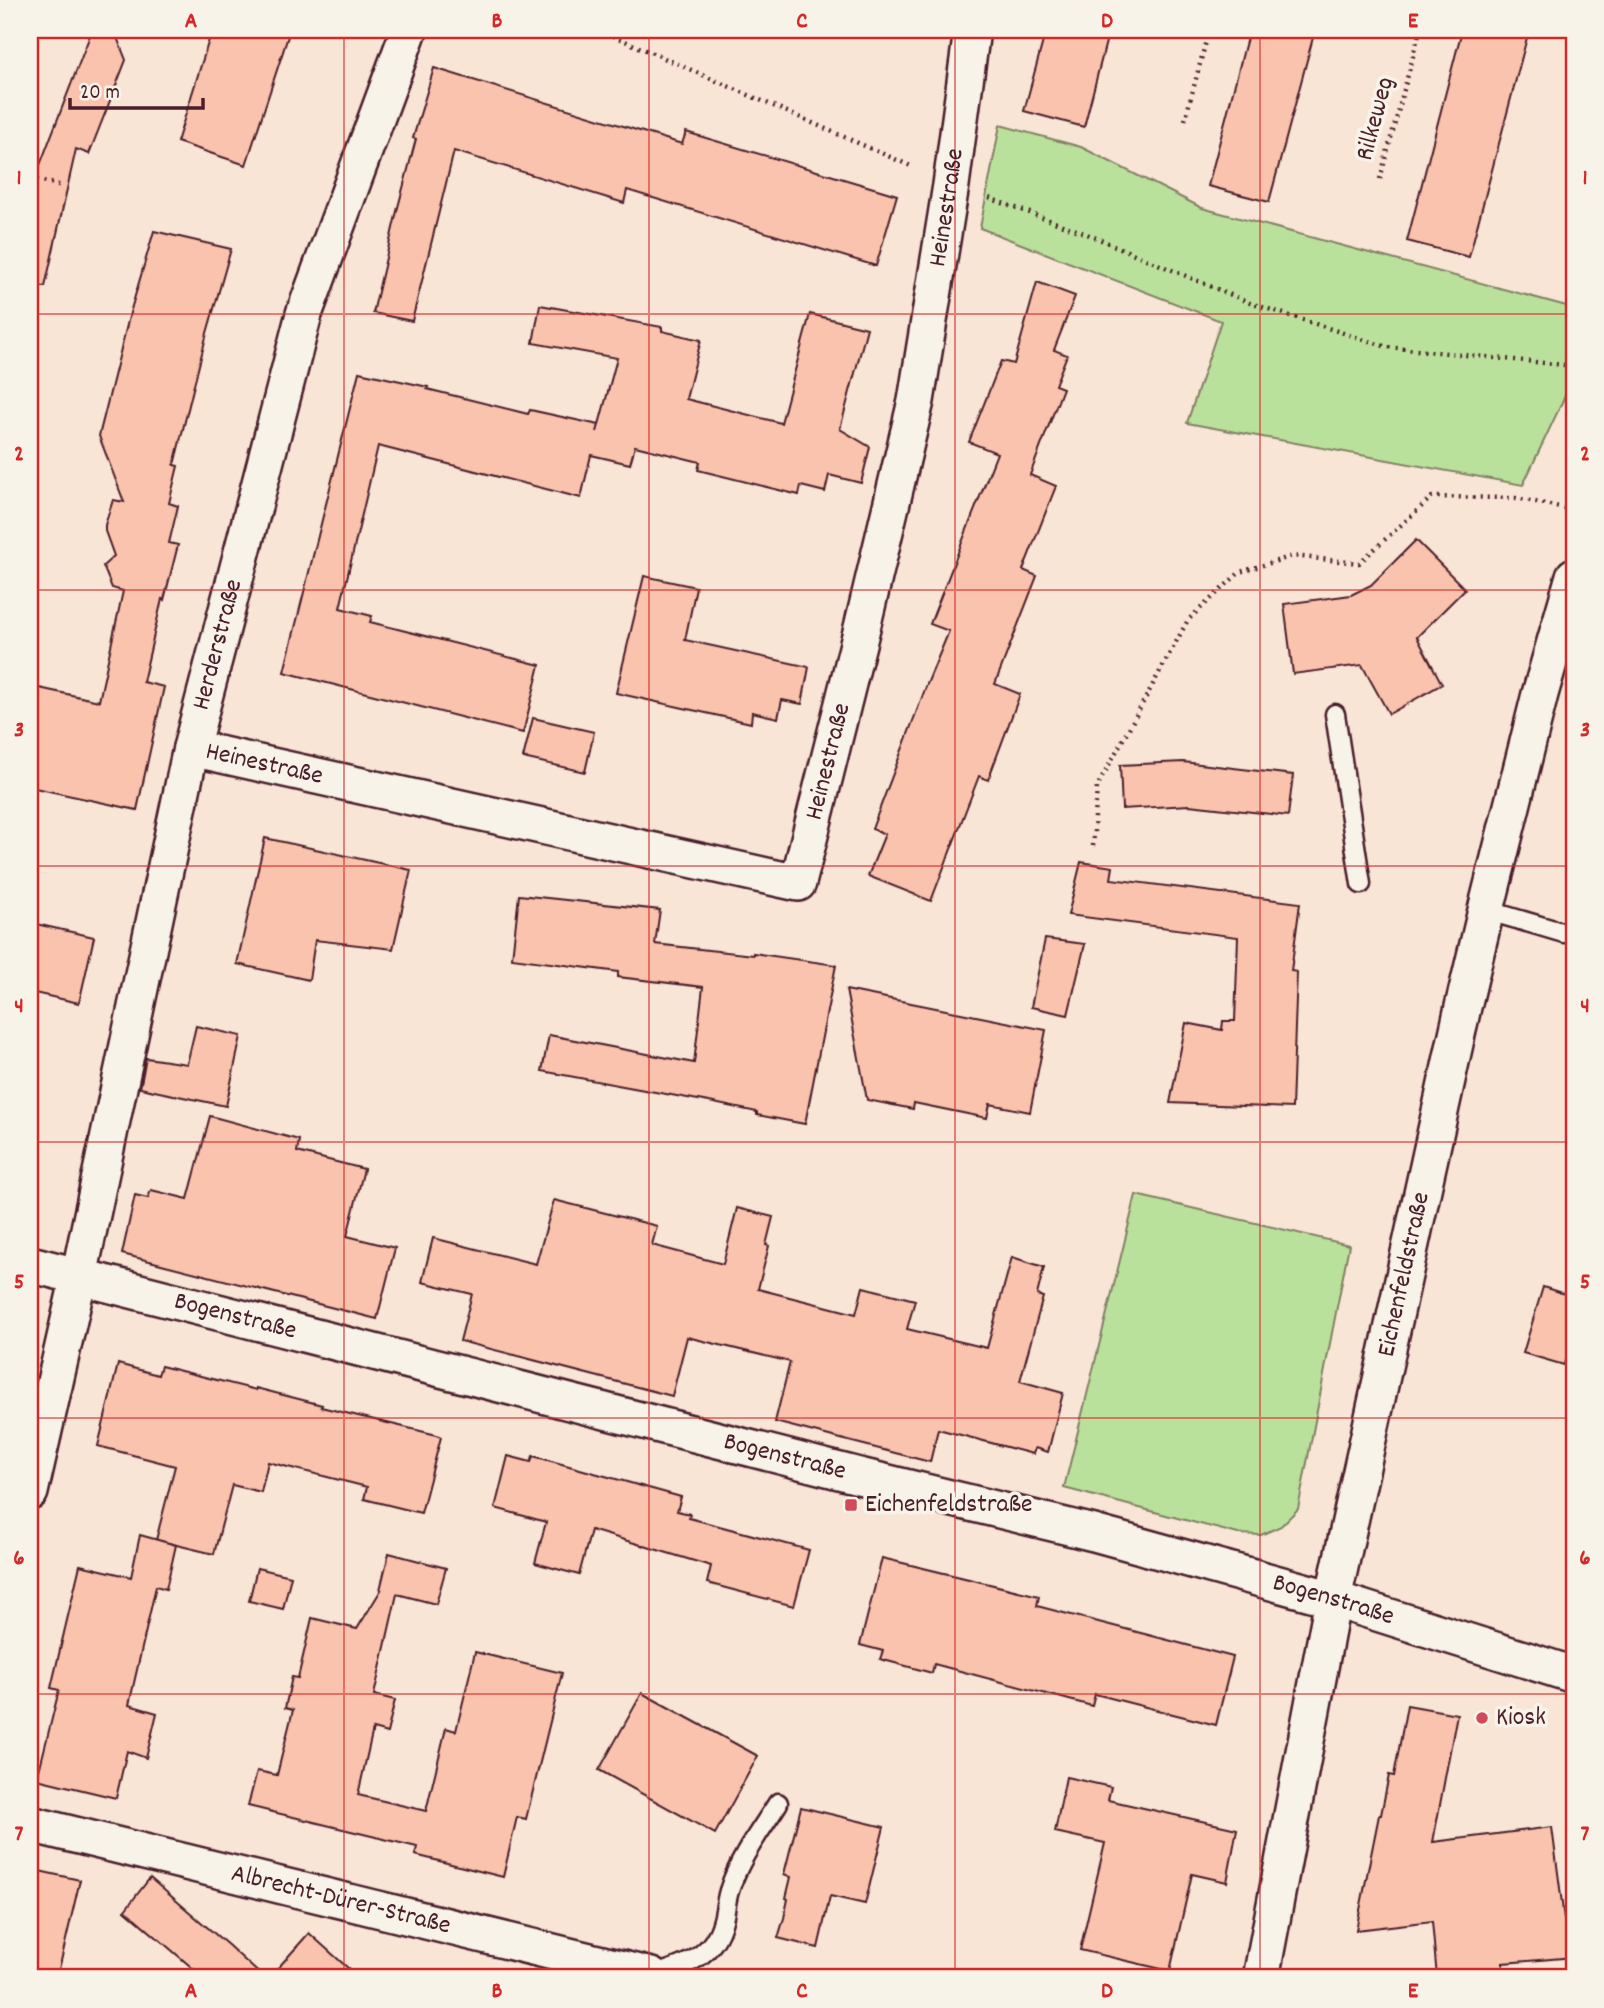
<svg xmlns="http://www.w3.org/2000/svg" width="1604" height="2008" viewBox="0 0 1604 2008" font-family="Dekko,sans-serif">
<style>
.green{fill:#bae19c;stroke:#828064;stroke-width:2}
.building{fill:#fac3ad;stroke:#4a1f2b;stroke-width:2}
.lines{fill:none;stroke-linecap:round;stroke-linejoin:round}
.service-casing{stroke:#4a1f2b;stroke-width:23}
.minor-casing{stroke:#4a1f2b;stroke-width:40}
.path{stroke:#4a1f2b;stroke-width:4.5;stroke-dasharray:2 5;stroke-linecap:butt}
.service{stroke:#f7f3e8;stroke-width:18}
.minor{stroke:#f7f3e8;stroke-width:35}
.grid{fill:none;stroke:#d62828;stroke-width:2;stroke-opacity:0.55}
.poi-dot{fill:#d1495b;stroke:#f7f3e8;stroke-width:2.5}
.labels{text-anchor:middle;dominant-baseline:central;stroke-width:7;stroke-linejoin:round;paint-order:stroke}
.street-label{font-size:26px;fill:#4a1f2b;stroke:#f7f3e8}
.poi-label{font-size:26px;fill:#4a1f2b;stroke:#f7f3e8;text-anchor:start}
.neatline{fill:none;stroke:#d62828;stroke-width:2.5}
.grid-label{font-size:23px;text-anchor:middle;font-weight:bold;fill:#d62828}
</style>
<rect width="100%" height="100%" fill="#f8e5d6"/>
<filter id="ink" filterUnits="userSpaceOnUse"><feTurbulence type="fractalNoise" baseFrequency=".0143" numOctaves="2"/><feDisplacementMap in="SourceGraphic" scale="14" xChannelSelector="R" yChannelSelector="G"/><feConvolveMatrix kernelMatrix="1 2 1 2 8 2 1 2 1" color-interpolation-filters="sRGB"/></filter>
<g filter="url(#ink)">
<!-- green -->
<g class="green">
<path d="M1000,125L1081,147L1202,208L1574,308V377L1523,485L1187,423L1221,321L980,228Z"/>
<path d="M1136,1195L1349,1245L1298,1509L1281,1526L1261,1535L1238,1534L1064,1488Z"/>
</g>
<!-- building -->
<g class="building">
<path d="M92,30H114L126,60L89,154L76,149L45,287L30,285V191Z"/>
<path d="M212,30H290L246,165L177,142Z"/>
<path d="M1046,30H1109L1084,127L1024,111Z"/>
<path d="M1249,30H1315L1269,202L1208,186Z"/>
<path d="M1462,30H1529L1469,257L1407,241Z"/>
<path d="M434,68L682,144L686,132L897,195L876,266L627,190L624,203L454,151L412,321L373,313L397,211L416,139L413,138Z"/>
<path d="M154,231L231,249L207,333L174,465L178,466L169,503L178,506L169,543L178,545L164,600L162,599L143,682L164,687L137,810L30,787V686L99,701L123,591L112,588L103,566L114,556L105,531V525L113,500L124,502L99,436L130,313Z"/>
<path d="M1037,282L1075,296L1054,350L1067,355L1055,385L1063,388L1030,475L1056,486L1023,570L1037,576L995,684L1020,694L988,780L979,776L931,901L868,876L885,834L872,829L927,684L949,631L930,624L997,453L969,442L1001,361L1014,364Z"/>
<path d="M540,305L662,327V331L701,340L686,399L781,423L810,314L867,328L840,429L870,447L861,483L829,475L825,492L801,486L799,495L698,470L700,462L635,446L630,464L591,455L581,498L378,446L340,608L372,616L370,622L540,665L523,733L284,672L359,372L428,387L427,389L528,414L530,410L599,425L597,432L617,358L533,343Z"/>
<path d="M1416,540L1465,589L1417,637L1442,684L1389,714L1362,665L1293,674L1284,604L1351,595L1371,585Z"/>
<path d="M644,576L696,587L685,640L809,667L802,704L782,700L778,718L752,712L751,723L616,693Z"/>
<path d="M533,718L594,732L585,772L523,758Z"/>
<path d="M1183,762L1293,775L1288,816L1189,805L1122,809L1120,765Z"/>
<path d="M265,838L411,870L393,949L315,940L309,980L237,964Z"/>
<path d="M1081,862L1113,867L1111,879L1300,903L1291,971L1297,972L1292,1108L1170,1103L1186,1023L1222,1030L1223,1021H1235L1238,937L1068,915Z"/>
<path d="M519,895L660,910L655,944L753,955V953L836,965L805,1124L757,1115V1112L709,1102L542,1071L549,1035L694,1063L703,987L618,977V972L512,958Z"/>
<path d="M36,924L94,937L79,1003L30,992V950Z"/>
<path d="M1045,939L1085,944L1068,1015L1031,1007Z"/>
<path d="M846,990L1046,1030L1030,1112L990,1104L987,1118L914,1103L913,1109L867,1100Z"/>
<path d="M196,1026L241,1036L226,1106L140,1088L146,1058L187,1064Z"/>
<path d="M210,1116L299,1140L297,1152L364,1169L347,1236L395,1248L377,1319L122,1254L135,1195L148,1198L151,1190L188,1199Z"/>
<path d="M554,1200L657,1226L652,1245L723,1264L737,1208L773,1217L766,1245L769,1246L758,1289L856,1314L863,1287L915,1300L907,1329L987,1348L1012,1257L1044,1267L1037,1295L1043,1297L1020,1381L1063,1393L1048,1452L1035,1448L1033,1454L938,1429L930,1462L775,1422L790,1362L687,1337L672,1396L460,1341L472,1294L422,1282L433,1238L536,1264Z"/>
<path d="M1543,1287L1574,1297V1364L1565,1361L1564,1365L1523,1353Z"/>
<path d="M118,1364L158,1375L161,1366L256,1390V1388L322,1405L321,1407L437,1435L441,1437L421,1513L364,1499L367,1487L268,1462L261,1492L232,1485L214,1554L156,1540L175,1466L98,1446Z"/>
<path d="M508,1456L531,1462L533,1456L681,1497L677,1511L690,1514L689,1518L809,1550L794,1606L707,1583L711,1566L591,1530L579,1575L535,1563L546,1522L495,1508Z"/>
<path d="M140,1535L176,1545L166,1589L156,1586L129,1705L157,1713L146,1758L127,1751L116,1798L37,1779L59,1690L51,1688L80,1565L131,1577Z"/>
<path d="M389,1553L446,1568L436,1604L397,1594L374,1695L395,1700L387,1733L373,1729L358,1795L426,1811L446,1728L456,1731L475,1652L562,1673L526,1819L517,1817L503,1877L415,1855L417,1847L248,1806L257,1771L277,1775L293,1710L285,1708L292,1677L298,1678L312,1618L357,1629L381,1590H380Z"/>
<path d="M882,1558L1039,1596L1037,1606L1233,1657L1216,1725L1095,1694L1092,1706L934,1664L932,1673L880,1659L883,1651L860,1645Z"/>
<path d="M257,1568L291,1576L283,1609L249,1601Z"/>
<path d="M642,1693L758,1756L715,1834L599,1770Z"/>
<path d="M1407,1705L1457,1714L1433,1842L1552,1827L1564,1919H1574V1957L1503,1963V1971L1495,1972L1496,1978H1437L1432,1921L1356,1930L1379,1815H1381L1389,1775L1394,1776Z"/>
<path d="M1066,1777L1111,1787L1108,1800L1237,1829L1227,1882L1192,1874L1170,1971L1080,1950L1105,1843L1055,1832Z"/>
<path d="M801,1807L884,1827L865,1904L830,1896L818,1948L778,1938L784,1918L788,1899L786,1898L791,1877L784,1874Z"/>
<path d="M30,1869L80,1880L57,1978H30Z"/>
<path d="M150,1878L229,1946L264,1978H204L125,1910Z"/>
<path d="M309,1933L359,1978H269Z"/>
</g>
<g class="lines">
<defs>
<g id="service">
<path d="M1335,714L1361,884"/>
<path d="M1486,910L1564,933H1574"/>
<path d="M651,1976C685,1966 714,1957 723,1920C726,1909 726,1898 730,1888C740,1857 761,1830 778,1803"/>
</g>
<g id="minor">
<path id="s1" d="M191,748L798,883L861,632L916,401L951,185L972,30"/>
<path id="s2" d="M30,1264L859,1476L1094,1533L1333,1599L1574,1675"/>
<path id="s3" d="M30,1492L79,1276L191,748L304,314L409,30"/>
<path id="s4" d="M30,1824L651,1976"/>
<path id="s5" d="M1261,1978L1333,1599L1463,1007L1488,902L1540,694L1574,576"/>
</g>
</defs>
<!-- service casing -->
<use href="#service" class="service-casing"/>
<!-- minor casing -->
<use href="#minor" class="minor-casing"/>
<!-- path -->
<g class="path">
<path d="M600,30L913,167"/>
<path d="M1185,120L1209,30"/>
<path d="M30,178L63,186"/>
<path d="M1380,179L1420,30"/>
<path d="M989,198L1087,234L1250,303L1387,347L1574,366"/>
<path d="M1093,846L1097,787L1188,620L1240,572L1293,556L1359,563L1432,497L1516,498L1574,510"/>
</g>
<!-- service -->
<use href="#service" class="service"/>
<!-- minor -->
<use href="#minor" class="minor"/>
</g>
</g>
<!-- grid -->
<path class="grid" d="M344,30V1978M649,30V1978M955,30V1978M1260,30V1978M30,314H1574M30,590H1574M30,866H1574M30,1142H1574M30,1418H1574M30,1694H1574"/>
<!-- markers -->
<g class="poi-dot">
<rect x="844" y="1498" width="14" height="14" rx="3.5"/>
<circle cx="1482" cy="1718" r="7"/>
</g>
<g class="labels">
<!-- street labels -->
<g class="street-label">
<text transform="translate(1376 119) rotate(-75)">Rilkeweg</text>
<text stroke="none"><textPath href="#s1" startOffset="1314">Heinestraße</textPath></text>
<text stroke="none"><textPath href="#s3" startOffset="868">Herderstraße</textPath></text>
<text stroke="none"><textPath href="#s1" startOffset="747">Heinestraße</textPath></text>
<text stroke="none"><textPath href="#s1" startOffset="75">Heinestraße</textPath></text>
<text stroke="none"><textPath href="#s5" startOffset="718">Eichenfeldstraße</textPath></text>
<text stroke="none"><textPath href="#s2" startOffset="212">Bogenstraße</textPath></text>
<text stroke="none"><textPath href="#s2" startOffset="779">Bogenstraße</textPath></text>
<text stroke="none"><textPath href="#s2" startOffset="1346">Bogenstraße</textPath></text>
<text stroke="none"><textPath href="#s4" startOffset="320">Albrecht-Dürer-Straße</textPath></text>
</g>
<!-- poi labels -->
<g class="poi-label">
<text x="865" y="1505">Eichenfeldstraße</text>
<text x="1496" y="1718">Kiosk</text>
</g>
</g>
<!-- margin -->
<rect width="1604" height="2008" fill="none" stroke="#f7f3e8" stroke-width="77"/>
<!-- scale -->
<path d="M70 98v10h133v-10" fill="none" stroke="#4a1f2b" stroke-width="3.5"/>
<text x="80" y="98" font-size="21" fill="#4a1f2b" stroke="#f7f3e8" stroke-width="5" paint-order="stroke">20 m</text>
<rect x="38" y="38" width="1528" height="1931" class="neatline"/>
<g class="grid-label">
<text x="191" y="27">A</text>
<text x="497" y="27">B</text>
<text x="802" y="27">C</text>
<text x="1107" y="27">D</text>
<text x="1413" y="27">E</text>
<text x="19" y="184">1</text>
<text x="1585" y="184">1</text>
<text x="19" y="460">2</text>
<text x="1585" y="460">2</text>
<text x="19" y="736">3</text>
<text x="1585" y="736">3</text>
<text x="19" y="1012">4</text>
<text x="1585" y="1012">4</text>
<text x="19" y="1288">5</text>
<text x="1585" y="1288">5</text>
<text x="19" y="1564">6</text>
<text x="1585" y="1564">6</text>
<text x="19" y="1840">7</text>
<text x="1585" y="1840">7</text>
<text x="191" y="1997">A</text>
<text x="497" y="1997">B</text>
<text x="802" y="1997">C</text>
<text x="1107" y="1997">D</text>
<text x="1413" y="1997">E</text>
</g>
</svg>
